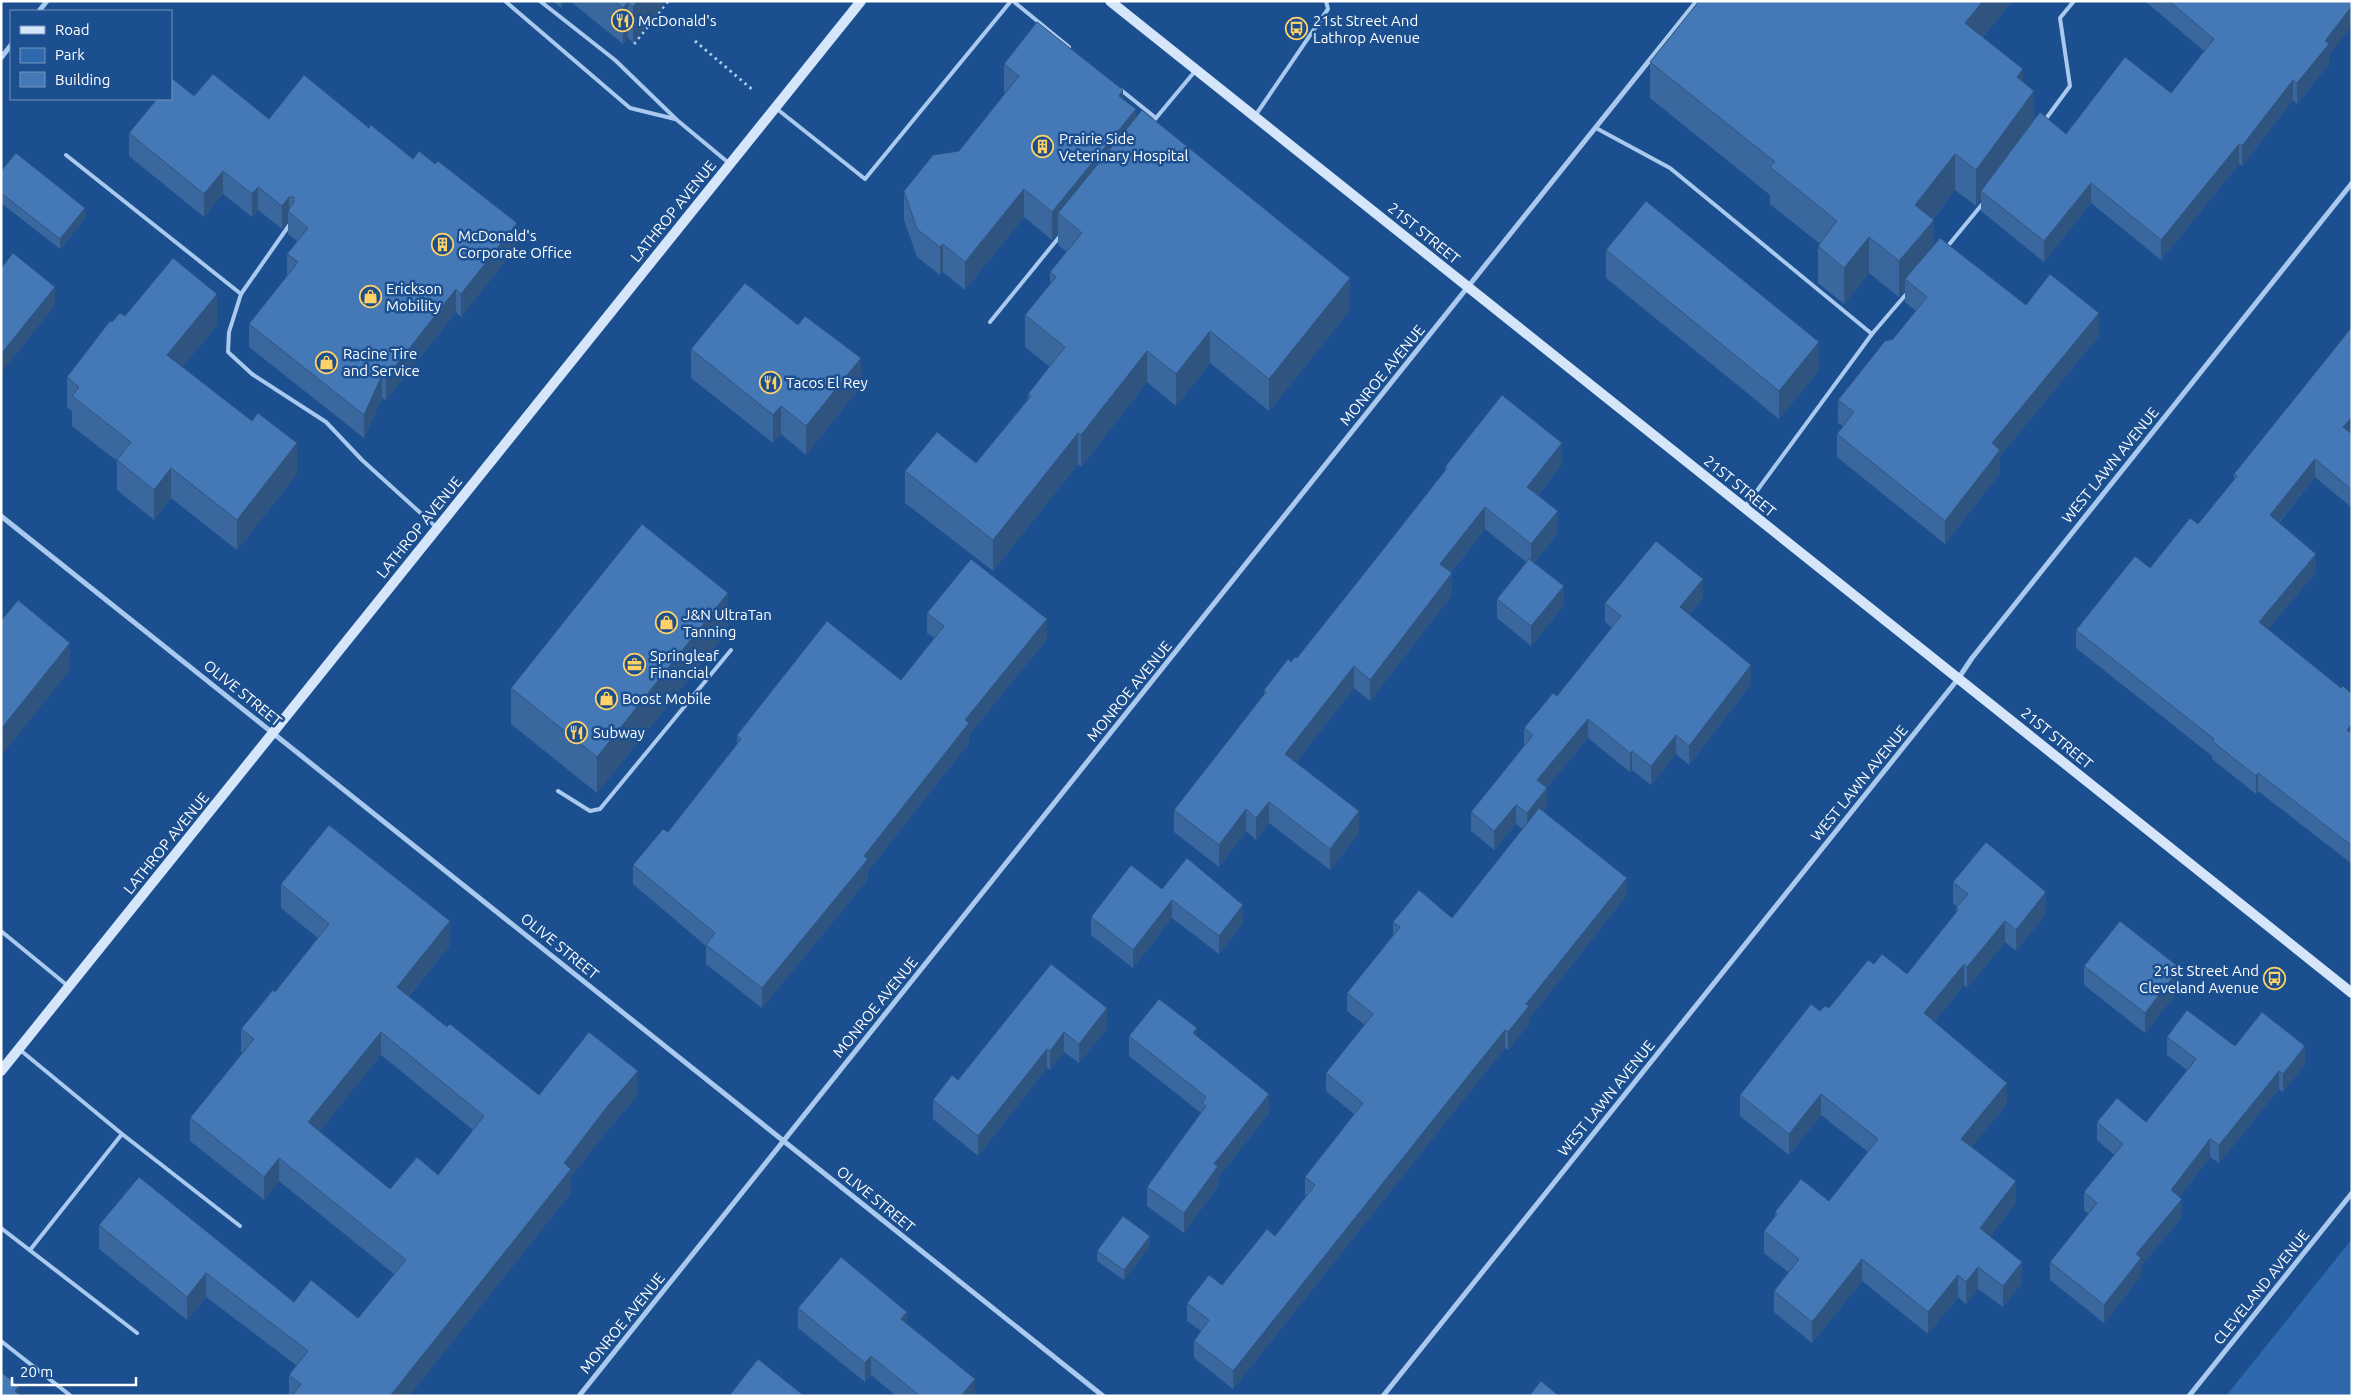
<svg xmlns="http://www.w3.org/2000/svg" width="2353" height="1397" viewBox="0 0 2353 1397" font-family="Ubuntu,sans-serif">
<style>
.green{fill:#2e69ad}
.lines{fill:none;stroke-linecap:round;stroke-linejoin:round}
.path{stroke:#a9c9ee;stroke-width:3;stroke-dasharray:2.5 4;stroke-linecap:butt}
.lane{stroke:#a9c9ee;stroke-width:4}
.street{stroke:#a9c9ee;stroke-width:5}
.secondary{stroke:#d6e6fa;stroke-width:10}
.wall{fill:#3a679d;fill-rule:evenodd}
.shaded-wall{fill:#305480}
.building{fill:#4478b7;stroke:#305480;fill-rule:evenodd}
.labels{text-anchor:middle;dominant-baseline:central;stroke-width:5;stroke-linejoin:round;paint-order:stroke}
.poi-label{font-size:15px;fill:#fff;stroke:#1b4f8f;text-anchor:start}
.street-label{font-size:15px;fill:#fff;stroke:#1b4f8f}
</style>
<rect width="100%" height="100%" fill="#1b4f8f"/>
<!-- green -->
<path class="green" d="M2352,1239V1396H2226Z"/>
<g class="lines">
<!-- path -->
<g class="path">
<path d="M695,41L754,91"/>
<path d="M634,44L668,1"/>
</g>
<!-- lane -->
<g class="lane">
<path d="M505,1L630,108L675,119"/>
<path d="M540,1L615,60L677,120L730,164"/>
<path d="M1013,1L1069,47"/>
<path d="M1121,90L1156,118"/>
<path d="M777,109L865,179L1011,1"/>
<path d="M1255,116L1328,9L1326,1"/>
<path d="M2045,120L2070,86L2060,18L2074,1"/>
<path d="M1151,124L1196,70"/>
<path d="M1596,128L1670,168L1872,334L1745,507"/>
<path d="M66,155L241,294"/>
<path d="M290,224L241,294L229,332L228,352L252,374L326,422L362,460L436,527"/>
<path d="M1947,247L1984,202"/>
<path d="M990,322L1060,236"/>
<path d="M1872,334L1908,292"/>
<path d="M558,791L590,811L600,809L731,650"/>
<path d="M1,931L68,986"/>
<path d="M19,1049L122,1134L240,1226"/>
<path d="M1,1228L137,1333"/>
<path d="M30,1250L122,1134"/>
<path d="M1,1341L71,1396"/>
</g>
<!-- street -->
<g class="street">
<path d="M39,11L47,1"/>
<path d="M1,58L11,45"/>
<path d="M1,516L1103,1396"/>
<path d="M579,1396L1697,1"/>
<path d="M1383,1396L1958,679L1972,658L2352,183"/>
<path d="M2189,1396L2352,1193"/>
</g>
<!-- secondary -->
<g class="secondary">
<path d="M1110,1L2352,993"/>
<path d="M1,1071L861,1"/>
</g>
</g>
<!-- wall -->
<g class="wall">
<path d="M553,1H566L561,8Z"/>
<path d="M570,1H667L633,43L628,38L623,44Z"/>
<path d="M1699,1H2012L1983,37L2023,83L2034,120L2066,134L2171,93L2204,51L2145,1H2352L2329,55V64L2297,104L2293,100L2242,166L2239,164L2161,260L2091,203L2044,262L1981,211V199L1976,206L1955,190L1933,219L1934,245L2026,305L2099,336L2000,456V473L1945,544L1837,457V434L1843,426L1838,423V400L1893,339L1916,311L1905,302V290L1899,297L1869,273L1844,304L1818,283V246L1820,244L1770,204V195L1650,98V62Z"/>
<path d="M1004,64L1123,99L1136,118L1350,310L1269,411L1210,363L1176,406L1147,382L1081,467L1078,464L993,571L905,503V471L976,463L1028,399V394L1050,367L1025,347V315L1050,284V272L1067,252L1058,245V233L1052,240L1024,217L965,290L943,272L940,275L917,257L904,220V191L959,151L1005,93L1004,92Z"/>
<path d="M194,96L269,119L517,246L461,317L456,312L386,400L382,398L364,438L249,347V324L287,276V254L297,241L288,234V221L282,229L258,210L252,217L223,194L204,217L129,156V133Z"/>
<path d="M1,171L85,218L60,249L1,203Z"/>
<path d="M1606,250L1819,370L1779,419L1606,278Z"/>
<path d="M125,316L217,325L182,367L297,474L237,550L171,498L154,520L117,490V461L72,426V411L67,407V377L112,322Z"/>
<path d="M798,325L861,386L806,455L781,434L773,443L691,378V349Z"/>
<path d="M2352,327V508L2315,477L2279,523L2316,572L2268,629L2341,688L2352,694V864L2258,791L2256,794L2212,759V756L2076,648V630L2150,568L2198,524L2234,480V474Z"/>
<path d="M1562,464L1538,495L1558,532L1534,563L1564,605L1531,646L1497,618V599L1526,562L1485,529L1451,572L1452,595L1370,701L1354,688L1296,762L1359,833L1330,870L1269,823L1256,840L1246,831L1219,867L1174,832V810L1264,694V690L1291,662L1297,658L1382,551L1445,471V467Z"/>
<path d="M1703,598L1689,615L1751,684L1689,765L1676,754L1651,785L1632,770L1630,772L1588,738L1546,788L1547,807L1543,812L1627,895L1529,1019V1024L1508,1050L1505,1048L1476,1084L1233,1389L1194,1358V1341L1201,1331L1187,1321V1303L1222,1285L1275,1236L1307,1196L1305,1195V1177L1354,1114L1326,1091V1073L1365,1025L1347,1011V993L1393,935V922L1452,918L1522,829L1516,824L1494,850L1471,831V812L1524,747V728L1557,696L1612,628L1605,622V603Z"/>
<path d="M927,613L1047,639L969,735V743L868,871V879L762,1008L706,964V946L633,884V865L668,832L737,745V735L901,680L934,638L927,633Z"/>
<path d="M728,630L597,793L511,724V688Z"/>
<path d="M1953,882L2046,914L2016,951L2005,942L1967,988L1964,985L1934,1022L2007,1104L1971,1147L2016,1203L1990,1236L2022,1283L2003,1307L1978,1289L1966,1304L1958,1297L1928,1334L1862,1281L1812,1343L1774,1312V1291L1788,1272L1764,1253V1231L1775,1218V1212L1829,1201L1868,1152L1821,1115L1789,1155L1740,1116V1095L1820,1011L1829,1008L1874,964L1907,974L1956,913V908L1957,907L1953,903Z"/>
<path d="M281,884L450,945L409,996L447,1027L539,1095H638L606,1132L571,1177V1193L409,1396H289V1375L296,1365L206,1297L187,1320L99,1249V1225L294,1302L358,1318L394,1274L279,1181L264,1200L190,1141V1118L242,1053L241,1052V1029L275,992L318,938L281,908ZM381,1055L473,1130L438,1175L390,1189L319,1131Z"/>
<path d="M1162,889L1243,923L1219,954L1172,918L1133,968L1091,935V917Z"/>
<path d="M1051,964L1107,1028L1079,1063L1064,1052L1050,1070L1047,1068L978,1156L933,1119V1100L958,1080Z"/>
<path d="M2084,966L2180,988L2145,1033L2084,985Z"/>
<path d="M1129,1036L1197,1037L1269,1113L1218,1178V1186L1184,1233L1147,1206V1187L1201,1113L1129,1056Z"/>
<path d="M2167,1037L2235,1046L2305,1064L2283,1092L2279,1089L2219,1163L2210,1157L2179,1197L2182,1217L2141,1266V1276L2104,1323L2050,1280V1262L2089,1214L2084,1210V1192L2114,1155L2097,1140V1122H2146L2187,1070L2167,1055Z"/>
<path d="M1150,1246L1124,1280L1097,1261V1251Z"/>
<path d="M798,1308L907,1324L975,1396H896L871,1375L865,1382L798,1328Z"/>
</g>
<!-- shaded-wall -->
<g class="shaded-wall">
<path d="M561,1H566L561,8Z"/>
<path d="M637,1H667L633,43V7Z"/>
<path d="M1983,1H2012L1965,59V23Z"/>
<path d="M628,2V38L623,44V8Z"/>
<path d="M2352,6V26L2329,55V64L2297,104V83L2325,41Z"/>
<path d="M2023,69V106L2017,77Z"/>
<path d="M2293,80V100L2242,166V146Z"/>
<path d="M1123,90V118L1119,96Z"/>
<path d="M2034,91V128L1981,191V199L1976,206V170Z"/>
<path d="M1136,109V138L1058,213V233L1052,240V212Z"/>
<path d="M2239,144V164L2161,260V240Z"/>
<path d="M1955,154V190L1915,241V205Z"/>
<path d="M223,171V194L204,217V194Z"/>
<path d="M2091,183V203L2044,262V241Z"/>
<path d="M258,187V210L252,217V194Z"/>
<path d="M1024,189V217L965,290V262Z"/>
<path d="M289,197V212L288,211V221L282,229V206Z"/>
<path d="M85,208V218L60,249V239Z"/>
<path d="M1934,220V256L1905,279V290L1899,297V261Z"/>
<path d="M517,223V246L461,317V294Z"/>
<path d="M1869,237V273L1844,304V268Z"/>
<path d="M943,244V272L940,275V247Z"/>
<path d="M1350,278V310L1269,411V379Z"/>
<path d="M55,287V306L1,373V354Z"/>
<path d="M456,289V312L386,400V378Z"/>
<path d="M217,294V325L167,385V355Z"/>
<path d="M2099,313V336L2000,456V473L1945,544V521L1992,443Z"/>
<path d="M1210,331V363L1176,406V374Z"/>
<path d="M1819,342V370L1779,419V391Z"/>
<path d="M1147,351V382L1081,467V435Z"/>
<path d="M861,358V386L806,455V426Z"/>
<path d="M382,375V398L364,438V415Z"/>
<path d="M781,406V434L773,443V415Z"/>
<path d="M2352,417V435L2343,427Z"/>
<path d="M1078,433V464L993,571V540Z"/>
<path d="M297,443V474L237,550V520Z"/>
<path d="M1562,443V464L1527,508V487Z"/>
<path d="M2315,459V477L2270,533V515Z"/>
<path d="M171,468V498L154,520V490Z"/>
<path d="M1485,507V529L1440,585V564Z"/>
<path d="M1558,511V532L1531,566V544Z"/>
<path d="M2316,554V572L2259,640V622Z"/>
<path d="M1452,573V595L1370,701V680Z"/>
<path d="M1703,579V598L1680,626V607Z"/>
<path d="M1564,586V605L1531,646V626Z"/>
<path d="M728,593V630L597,793V757Z"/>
<path d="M1047,619V639L969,735V743L868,871V879L762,1008V988L864,856L965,720Z"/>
<path d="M70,643V670L2,755L1,766V729Z"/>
<path d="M1751,665V684L1689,765V746Z"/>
<path d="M1354,666V688L1285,776V754Z"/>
<path d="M1588,719V738L1537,799V780Z"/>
<path d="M2352,724V743L2347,730Z"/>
<path d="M1676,735V754L1651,785V766Z"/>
<path d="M1632,751V770L1630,772V753Z"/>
<path d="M2258,773V791L2256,794V776Z"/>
<path d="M1547,788V807L1527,832V813Z"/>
<path d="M1269,802V823L1256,840V818Z"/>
<path d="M1516,805V824L1494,850V831Z"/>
<path d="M1246,809V831L1219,867V845Z"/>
<path d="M1359,811V833L1330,870V849Z"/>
<path d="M1627,878V895L1529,1019V1024L1508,1050V1032L1526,1004Z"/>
<path d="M2046,892V914L2016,951V930Z"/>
<path d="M1172,900V918L1133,968V950Z"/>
<path d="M1243,905V923L1219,954V936Z"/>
<path d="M450,921V945L397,1010V987Z"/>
<path d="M2005,921V942L1967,988V967Z"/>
<path d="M1964,964V985L1924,1035V1013Z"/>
<path d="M2180,968V988L2145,1033V1013Z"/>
<path d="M1107,1008V1028L1079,1063V1044Z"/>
<path d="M1197,1028V1047L1193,1033Z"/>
<path d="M1505,1030V1048L1233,1389V1371Z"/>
<path d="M381,1032V1055L308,1146V1122Z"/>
<path d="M1064,1032V1052L1050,1070V1051Z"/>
<path d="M2305,1046V1064L2283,1092V1074Z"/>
<path d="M1047,1049V1068L978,1156V1136Z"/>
<path d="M638,1071V1095L606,1132L571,1177V1193L409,1396H390L606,1108Z"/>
<path d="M2279,1071V1089L2219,1163V1145Z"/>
<path d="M2007,1083V1104L1961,1160V1139Z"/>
<path d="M1269,1094V1113L1218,1178V1186L1184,1233V1213L1214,1164Z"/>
<path d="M1821,1094V1115L1789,1155V1134Z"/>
<path d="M2210,1139V1157L2171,1208V1190Z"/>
<path d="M279,1158V1181L264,1200V1177Z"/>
<path d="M2016,1181V1203L1980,1250V1228Z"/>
<path d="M2182,1199V1217L2141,1266V1276L2104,1323V1305L2136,1254Z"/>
<path d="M1150,1236V1246L1124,1280V1270Z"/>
<path d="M1862,1259V1281L1812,1343V1322Z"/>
<path d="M2022,1262V1283L2003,1307V1286Z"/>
<path d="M1978,1267V1289L1966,1304V1282Z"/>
<path d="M206,1273V1297L187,1320V1297Z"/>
<path d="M1958,1275V1297L1928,1334V1312Z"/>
<path d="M907,1312V1331L901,1319Z"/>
<path d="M871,1356V1375L865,1382V1363Z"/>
<path d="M975,1379V1396H961Z"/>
<path d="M19,1386V1396L15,1391Z"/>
</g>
<!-- building -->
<g class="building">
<path d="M614,1H637L633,7L628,2L623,8Z"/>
<path d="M1699,1H1983L1965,23L2023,69L2017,77L2034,91L1976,170L1955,154L1915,205L1934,220L1899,261L1869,237L1844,268L1818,246L1837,221L1770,167L1775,162L1650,62Z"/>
<path d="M2169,1H2352V6L2325,41L2329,44L2297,83L2293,80L2242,146L2239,144L2161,240L2091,183L2044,241L1981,191L2040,112L2066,134L2125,57L2171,93L2214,39Z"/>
<path d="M1037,22L1123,90L1119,96L1136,109L1052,212L1024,189L965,262L943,244L940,247L917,229L904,191L933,155L959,151L1019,76L1004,64Z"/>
<path d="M213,74L269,119L304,75L369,128L371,125L413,159L419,151L435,164L438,161L517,223L461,294L456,289L386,378L382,375L364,415L249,324L298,262L287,254L308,228L288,211L294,202V197H289L282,206L258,187L252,194L223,171L204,194L129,133L157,99H171V81L173,79L194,96Z"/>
<path d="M1142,110L1350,278L1269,379L1210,331L1176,374L1147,351L1081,435L1078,433L993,540L905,471L937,432L976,463L1031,396L1028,394L1065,347L1025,315L1056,277L1050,272L1082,233L1058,213Z"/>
<path d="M16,153L85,208L60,239L1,193V171Z"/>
<path d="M1646,201L1819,342L1779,391L1606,250Z"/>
<path d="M1940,238L2026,305L2050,274L2099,313L1992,443L2000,450L1945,521L1837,434L1854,412L1838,400L1885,341L1893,339L1927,297L1905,279Z"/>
<path d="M13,253L55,287L1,354V266L2,267Z"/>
<path d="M173,258L217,294L167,355L252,421L258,413L297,443L237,520L171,468L154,490L117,460L131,442L72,396L79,387L67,377L110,321L112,322L120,313L125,316Z"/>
<path d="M745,283L798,325L805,316L861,358L806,426L781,406L773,415L691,349Z"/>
<path d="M2352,327V417L2343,427L2352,434V490L2315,459L2270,515L2316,554L2259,622L2341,688L2343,686L2352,694V724L2347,730L2352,734V846L2258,773L2256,776L2212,741L2214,739L2076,630L2135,556L2150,568L2190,518L2198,524L2237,476L2234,474Z"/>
<path d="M1502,395L1562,443L1527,487L1558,511L1531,544L1485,507L1440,564L1452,573L1370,680L1354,666L1285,754L1359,811L1330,849L1269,802L1256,818L1246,809L1219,845L1174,810L1266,692L1264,690L1288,659L1291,662L1295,657L1297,658L1382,551L1447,468L1445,467Z"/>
<path d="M642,524L728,593L597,757L511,688Z"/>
<path d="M1656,541L1703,579L1680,607L1751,665L1689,746L1676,735L1651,766L1632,751L1630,753L1588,719L1537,780L1547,788L1527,813L1516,805L1494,831L1471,812L1533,735L1524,728L1553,693L1557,696L1621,616L1605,603Z"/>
<path d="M971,559L1047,619L965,720L969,723L864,856L868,859L762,988L706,945L715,933L633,865L663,829L668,832L741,739L737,735L827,621L901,680L944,626L927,613Z"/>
<path d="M1529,559L1564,586L1531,626L1497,599Z"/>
<path d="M18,600L70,643L1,729V621Z"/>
<path d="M1539,808L1627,878L1526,1004L1529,1006L1508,1032L1505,1030L1476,1066L1233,1371L1194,1341L1209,1320L1187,1303L1209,1275L1222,1285L1267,1229L1275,1236L1315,1185L1305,1177L1363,1103L1326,1073L1373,1014L1347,993L1400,927L1393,922L1419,890L1452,918Z"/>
<path d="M329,825L450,921L397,987L447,1027L450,1024L539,1095L589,1032L638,1071L606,1108L564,1163L571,1169L390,1396H292L301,1384L289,1375L308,1351L206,1273L187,1297L99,1225L139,1177L294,1302L311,1280L358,1318L406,1260L279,1158L264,1177L190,1118L254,1039L241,1029L273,990L275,992L329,924L281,884ZM381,1032L484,1116L438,1175L417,1157L390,1189L308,1122Z"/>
<path d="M1986,842L2046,892L2016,930L2005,921L1967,967L1964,964L1924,1013L2007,1083L1961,1139L2016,1181L1980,1228L2022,1262L2003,1286L1978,1267L1966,1282L1958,1275L1928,1312L1862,1259L1812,1322L1774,1291L1799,1259L1764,1231L1777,1214L1775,1212L1801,1179L1829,1201L1878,1139L1821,1094L1789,1134L1740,1095L1811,1004L1820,1011L1825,1006L1829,1008L1868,960L1874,964L1882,954L1907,974L1958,910L1956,908L1968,894L1953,882Z"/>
<path d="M1187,858L1243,905L1219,936L1172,900L1133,950L1091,917L1131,865L1162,889Z"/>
<path d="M2120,921L2180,968L2145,1013L2084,966Z"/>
<path d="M1051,964L1107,1008L1079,1044L1064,1032L1050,1051L1047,1049L978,1136L933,1100L952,1075L958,1080Z"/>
<path d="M1159,999L1197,1028L1193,1033L1269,1094L1214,1164L1218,1166L1184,1213L1147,1187L1206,1106L1202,1102L1206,1097L1129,1036Z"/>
<path d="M2187,1010L2235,1046L2262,1012L2305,1046L2283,1074L2279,1071L2219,1145L2210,1139L2171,1190L2182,1199L2136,1254L2141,1258L2104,1305L2050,1262L2097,1203L2084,1192L2123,1144L2097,1122L2117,1098L2146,1122L2196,1059L2167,1037Z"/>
<path d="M1123,1216L1150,1236L1124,1270L1097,1251Z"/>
<path d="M841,1257L907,1312L901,1319L975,1379L961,1396H920L871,1356L865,1363L798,1308Z"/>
<path d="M758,1359L803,1395V1396H729Z"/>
<path d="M1,1372L19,1386L15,1391L20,1396H1Z"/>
<path d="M1541,1381L1559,1396H1529Z"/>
</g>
<!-- icons -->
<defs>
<symbol id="restaurant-ring" viewBox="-11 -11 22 22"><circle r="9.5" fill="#1b4f8f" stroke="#ffd166" stroke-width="1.5"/><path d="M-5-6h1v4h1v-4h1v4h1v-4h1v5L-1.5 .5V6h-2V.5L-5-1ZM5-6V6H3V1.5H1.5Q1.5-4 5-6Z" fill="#ffd166"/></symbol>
<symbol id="bus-ring" viewBox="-11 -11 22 22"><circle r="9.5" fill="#1b4f8f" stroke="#ffd166" stroke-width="1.5"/><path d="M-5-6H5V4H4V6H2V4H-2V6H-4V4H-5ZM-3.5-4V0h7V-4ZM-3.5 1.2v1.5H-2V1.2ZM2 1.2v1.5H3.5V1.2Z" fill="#ffd166"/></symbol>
<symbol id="building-ring" viewBox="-11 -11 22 22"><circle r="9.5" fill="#1b4f8f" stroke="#ffd166" stroke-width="1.5"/><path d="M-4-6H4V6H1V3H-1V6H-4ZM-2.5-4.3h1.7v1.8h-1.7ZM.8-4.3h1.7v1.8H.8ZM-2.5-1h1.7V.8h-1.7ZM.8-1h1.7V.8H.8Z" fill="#ffd166"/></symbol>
<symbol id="shop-ring" viewBox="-11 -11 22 22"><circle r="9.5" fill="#1b4f8f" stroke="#ffd166" stroke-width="1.5"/><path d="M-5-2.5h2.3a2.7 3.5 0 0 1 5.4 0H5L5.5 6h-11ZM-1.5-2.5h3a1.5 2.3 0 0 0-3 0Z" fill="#ffd166"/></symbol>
<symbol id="office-ring" viewBox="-11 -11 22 22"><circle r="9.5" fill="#1b4f8f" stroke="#ffd166" stroke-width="1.5"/><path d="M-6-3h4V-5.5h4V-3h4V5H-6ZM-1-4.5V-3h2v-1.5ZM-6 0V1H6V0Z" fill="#ffd166"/></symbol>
</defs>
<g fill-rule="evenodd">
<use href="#restaurant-ring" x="610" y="8" width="25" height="25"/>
<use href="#bus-ring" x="1284" y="16" width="25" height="25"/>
<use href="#building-ring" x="1030" y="134" width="25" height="25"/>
<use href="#building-ring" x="430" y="232" width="25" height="25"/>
<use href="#shop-ring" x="358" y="284" width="25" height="25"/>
<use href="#shop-ring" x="314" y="350" width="25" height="25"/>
<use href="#restaurant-ring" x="758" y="370" width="25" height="25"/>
<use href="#shop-ring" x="654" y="610" width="25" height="25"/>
<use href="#office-ring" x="622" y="652" width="25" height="25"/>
<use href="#shop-ring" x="594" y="686" width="25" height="25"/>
<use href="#restaurant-ring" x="564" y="720" width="25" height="25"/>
<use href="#bus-ring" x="2262" y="966" width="25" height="25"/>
</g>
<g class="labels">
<!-- poi labels -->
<g class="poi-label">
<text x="638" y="20">McDonald's</text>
<text x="1313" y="20">21st Street And<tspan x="1313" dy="17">Lathrop Avenue</tspan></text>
<text x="1059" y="138">Prairie Side<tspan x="1059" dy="17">Veterinary Hospital</tspan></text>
<text x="458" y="235">McDonald's<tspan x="458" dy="17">Corporate Office</tspan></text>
<text x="386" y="288">Erickson<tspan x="386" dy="17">Mobility</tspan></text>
<text x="343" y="353">Racine Tire<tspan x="343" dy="17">and Service</tspan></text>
<text x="786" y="382">Tacos El Rey</text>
<text x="683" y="614">J&amp;N UltraTan<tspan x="683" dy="17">Tanning</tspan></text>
<text x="650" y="655">Springleaf<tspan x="650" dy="17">Financial</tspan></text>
<text x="622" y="698">Boost Mobile</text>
<text x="593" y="732">Subway</text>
<text x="2259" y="970" text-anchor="end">21st Street And<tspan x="2259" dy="17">Cleveland Avenue</tspan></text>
</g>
<!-- street labels -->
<g class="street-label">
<text transform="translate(673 211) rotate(-51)">LATHROP AVENUE</text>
<text transform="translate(1424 233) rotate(39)">21ST STREET</text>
<text transform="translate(1382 375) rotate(-51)">MONROE AVENUE</text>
<text transform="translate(2110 465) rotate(-51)">WEST LAWN AVENUE</text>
<text transform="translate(1740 486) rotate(39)">21ST STREET</text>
<text transform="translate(419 527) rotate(-51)">LATHROP AVENUE</text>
<text transform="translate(1129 691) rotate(-51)">MONROE AVENUE</text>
<text transform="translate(243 693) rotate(39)">OLIVE STREET</text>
<text transform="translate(2057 738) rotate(39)">21ST STREET</text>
<text transform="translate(1859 783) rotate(-51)">WEST LAWN AVENUE</text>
<text transform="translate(166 843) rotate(-51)">LATHROP AVENUE</text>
<text transform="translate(560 946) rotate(39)">OLIVE STREET</text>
<text transform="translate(875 1007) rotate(-51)">MONROE AVENUE</text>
<text transform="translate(1606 1098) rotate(-51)">WEST LAWN AVENUE</text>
<text transform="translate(876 1199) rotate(39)">OLIVE STREET</text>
<text transform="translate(2261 1287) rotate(-51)">CLEVELAND AVENUE</text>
<text transform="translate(622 1323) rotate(-51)">MONROE AVENUE</text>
</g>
</g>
<!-- border -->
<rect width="2353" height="1397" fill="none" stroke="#ffffff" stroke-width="5"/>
<!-- legend -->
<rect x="10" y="10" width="162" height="90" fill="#1b4f8f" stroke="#7695bc"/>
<rect x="20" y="26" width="25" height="8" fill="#d6e6fa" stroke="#7695bc"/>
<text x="55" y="35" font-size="15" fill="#ffffff">Road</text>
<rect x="20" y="48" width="25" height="15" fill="#2e69ad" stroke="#7695bc"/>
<text x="55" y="60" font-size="15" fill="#ffffff">Park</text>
<rect x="20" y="72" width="25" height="15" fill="#4478b7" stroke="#7695bc"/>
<text x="55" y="85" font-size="15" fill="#ffffff">Building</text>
<!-- scale -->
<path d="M12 1377v8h124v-8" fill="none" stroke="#ffffff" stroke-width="2.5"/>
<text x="20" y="1377" font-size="15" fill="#ffffff" stroke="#1b4f8f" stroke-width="4" paint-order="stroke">20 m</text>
</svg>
